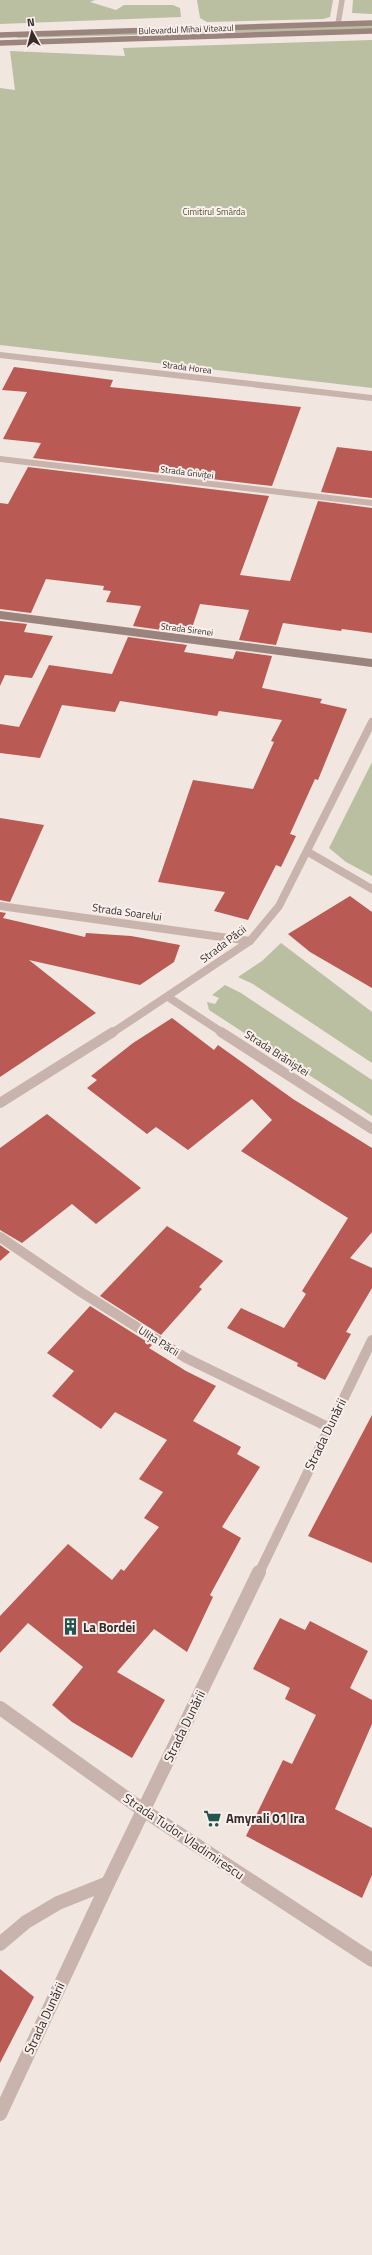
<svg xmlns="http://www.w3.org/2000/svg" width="372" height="2255" viewBox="0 0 372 2255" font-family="'Titillium Web',sans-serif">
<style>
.green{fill:#babfa1}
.building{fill:#ba5a54}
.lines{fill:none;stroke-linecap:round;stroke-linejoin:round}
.street-far4{stroke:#c8b4ad;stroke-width:5.5}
.street-far3{stroke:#c8b4ad;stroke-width:6}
.street-far2{stroke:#c8b4ad;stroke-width:8}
.street-far1{stroke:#c8b4ad;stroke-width:10}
.street{stroke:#c8b4ad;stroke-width:14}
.secondary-far1{stroke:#9b837e;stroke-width:5.5}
.secondary{stroke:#9b837e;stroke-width:8}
.labels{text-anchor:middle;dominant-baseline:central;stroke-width:4;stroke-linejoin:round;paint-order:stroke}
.far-street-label{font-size:9px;fill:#372c2b;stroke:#f9f0ec}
.far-park-label{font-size:9px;fill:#4d5331;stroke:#f9f0ec}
.street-label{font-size:11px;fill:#372c2b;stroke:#f9f0ec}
.near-street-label{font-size:13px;fill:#372c2b;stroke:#f9f0ec}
.near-poi-label{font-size:13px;font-weight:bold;fill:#372c2b;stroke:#f9f0ec;text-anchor:start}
</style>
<rect width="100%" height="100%" fill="#f1e6e0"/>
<!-- green -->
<g class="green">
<path d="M0,0H95L90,2L116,10L124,5H173L180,8L181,17L0,24Z"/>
<path d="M197,0H333L330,17L323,19L207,22L200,18Z"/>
<path d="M353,0H372V14L352,13Z"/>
<path d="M372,25V29L17,38V37Z"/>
<path d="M372,40V388L0,345V88L15,90L10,51L125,56L123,48Z"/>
<path d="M372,762V876L346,862L329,848Z"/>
<path d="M281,943L372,1012V1063L253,984L238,977L262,961Z"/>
<path d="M225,985L241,993L372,1080V1116L209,1010L207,1002L215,1004L219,998L212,995Z"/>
</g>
<!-- building -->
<g class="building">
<path d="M14,367L113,380L110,387L301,407L272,486L33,458L41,443L3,439L27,392L2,390Z"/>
<path d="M337,447L372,451V498L321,492Z"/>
<path d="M28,467L269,496L240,575L290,581L318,501L372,508V633L342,629L341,631L283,623L276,645L239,640L249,610L200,604L190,634L133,626L141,606L106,602L111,591L103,590L104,586L46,579L31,613L0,609V503L8,504Z"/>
<path d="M0,621L27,624L24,632L53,636L32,678L5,675L0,686Z"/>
<path d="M128,637L187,645L184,652L233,659L236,651L272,656L262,688L322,699L320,703L347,709L318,780L315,779L290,834L296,836L281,867L276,865L248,920L214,911L225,892L158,882L193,780L253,789L274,742L271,741L282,720L219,711L217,716L120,701L115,712L62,705L40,758L0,753V724L19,727L49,665L112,674Z"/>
<path d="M0,818L44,825L10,902L0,900Z"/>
<path d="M350,896L372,912V988L310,952L288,934Z"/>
<path d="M0,912L6,913L3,918L85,937L86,933L131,936L180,945L174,962L140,985L29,960L96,1013L0,1077Z"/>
<path d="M172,1018L214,1050L218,1045L293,1099L372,1148V1232L350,1258L372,1268V1288L346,1332L351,1334L325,1380L297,1366L298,1363L227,1328L241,1308L284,1328L306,1294L302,1291L348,1218L241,1151L272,1120L252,1099L188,1150L156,1127L147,1134L87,1088L97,1080L91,1076L133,1043Z"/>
<path d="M47,1114L141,1188L96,1224L72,1204L22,1243L0,1230V1148Z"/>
<path d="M167,1226L223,1261L199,1287L202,1289L161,1335L100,1296Z"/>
<path d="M0,1245L10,1252L0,1261Z"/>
<path d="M90,1306L152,1345L149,1348L186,1371L216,1386L193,1421L241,1447L237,1454L260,1467L222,1527L241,1538L210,1595L213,1597L187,1652L154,1629L117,1672L165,1700L132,1758L72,1722L52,1705L83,1667L28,1623L0,1653V1616L68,1544L112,1580L121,1569L124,1571L159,1527L144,1518L163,1492L139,1479L167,1440L115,1412L101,1429L52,1396L74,1371L47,1353Z"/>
<path d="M372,1415V1563L308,1536Z"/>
<path d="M280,1618L305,1630L310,1621L368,1651L350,1688L372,1700V1724L335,1809L372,1828V1875L362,1898L246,1836L283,1760L292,1764L316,1715L285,1699L290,1688L253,1669Z"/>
<path d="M0,1969L34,1997L0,2063Z"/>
</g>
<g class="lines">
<!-- street-far4 -->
<path class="street-far4" d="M338,24L342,0"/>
<!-- street-far3 -->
<g class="street-far3">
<path d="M0,355L372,398"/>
<path d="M0,459L372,503"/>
</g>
<!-- street-far2 -->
<g class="street-far2">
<path d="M308,852L372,889"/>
<path d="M0,906L250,941"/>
<path d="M168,997L223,1033"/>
<path d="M112,1033L250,941L279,906L372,722"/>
</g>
<!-- street-far1 -->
<g class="street-far1">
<path d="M221,1032L372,1129"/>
<path d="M0,1103L113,1032"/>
<path d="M0,1237L81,1292L186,1358L328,1427"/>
<path d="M259,1573L372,1340"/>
</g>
<!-- street -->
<g class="street">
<path d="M0,1708L143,1810L372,1960"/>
<path d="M0,1944L26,1922L58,1903L108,1883"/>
<path d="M0,2114L108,1883L259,1572"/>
</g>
<!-- secondary-far1 -->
<g class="secondary-far1">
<path d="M0,35L372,23"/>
<path d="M0,43L372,31"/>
</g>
<!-- secondary -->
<path class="secondary" d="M0,615L372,663"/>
</g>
<!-- icons -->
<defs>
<symbol id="building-bare" viewBox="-9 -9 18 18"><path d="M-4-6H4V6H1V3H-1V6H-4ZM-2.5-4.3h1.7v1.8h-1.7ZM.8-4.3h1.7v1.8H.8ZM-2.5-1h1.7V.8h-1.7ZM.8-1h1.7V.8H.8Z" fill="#24554f" stroke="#f9f0ec" stroke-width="2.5" paint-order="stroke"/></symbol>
<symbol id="supermarket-bare" viewBox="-9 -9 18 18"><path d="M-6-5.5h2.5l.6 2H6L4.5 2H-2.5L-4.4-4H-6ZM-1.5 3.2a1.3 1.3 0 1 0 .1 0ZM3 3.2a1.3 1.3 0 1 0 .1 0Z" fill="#24554f" stroke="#f9f0ec" stroke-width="2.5" paint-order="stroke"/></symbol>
</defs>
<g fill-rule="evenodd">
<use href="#building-bare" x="58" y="1614" width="25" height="25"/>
<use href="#supermarket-bare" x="200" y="1806" width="25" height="25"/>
</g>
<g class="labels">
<!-- far-street labels -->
<g class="far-street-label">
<text transform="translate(186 29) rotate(-2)">Bulevardul Mihai Viteazul</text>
<text transform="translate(187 367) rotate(7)">Strada Horea</text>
<text transform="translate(187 472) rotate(7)">Strada Griviței</text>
<text transform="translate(187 629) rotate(7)">Strada Sirenei</text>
</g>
<!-- far-park labels -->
<g class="far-park-label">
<text x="214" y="211">Cimitirul Smârda</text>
</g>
<!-- street labels -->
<g class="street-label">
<text transform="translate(127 912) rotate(8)">Strada Soarelui</text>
<text transform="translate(223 944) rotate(-37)">Strada Păcii</text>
<text transform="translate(277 1053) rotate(33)">Strada Brăniștei</text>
<text transform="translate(159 1341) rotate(32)">Ulița Păcii</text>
</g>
<!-- near-street labels -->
<g class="near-street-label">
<text transform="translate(325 1434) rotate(-64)">Strada Dunării</text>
<text transform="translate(184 1726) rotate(-64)">Strada Dunării</text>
<text transform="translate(184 1836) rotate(34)">Strada Tudor Vladimirescu</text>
<text transform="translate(44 2018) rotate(-65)">Strada Dunării</text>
</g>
<!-- near-poi labels -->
<g class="near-poi-label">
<text x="83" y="1627">La Bordei</text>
<text x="226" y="1818">Amyrali 01 Ira</text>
</g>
</g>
<!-- north arrow -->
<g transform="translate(32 32) rotate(353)" stroke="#f9f0ec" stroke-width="3" paint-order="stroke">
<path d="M0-3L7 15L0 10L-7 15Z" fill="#372c2b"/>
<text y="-6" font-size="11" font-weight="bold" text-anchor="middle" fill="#372c2b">N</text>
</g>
</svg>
